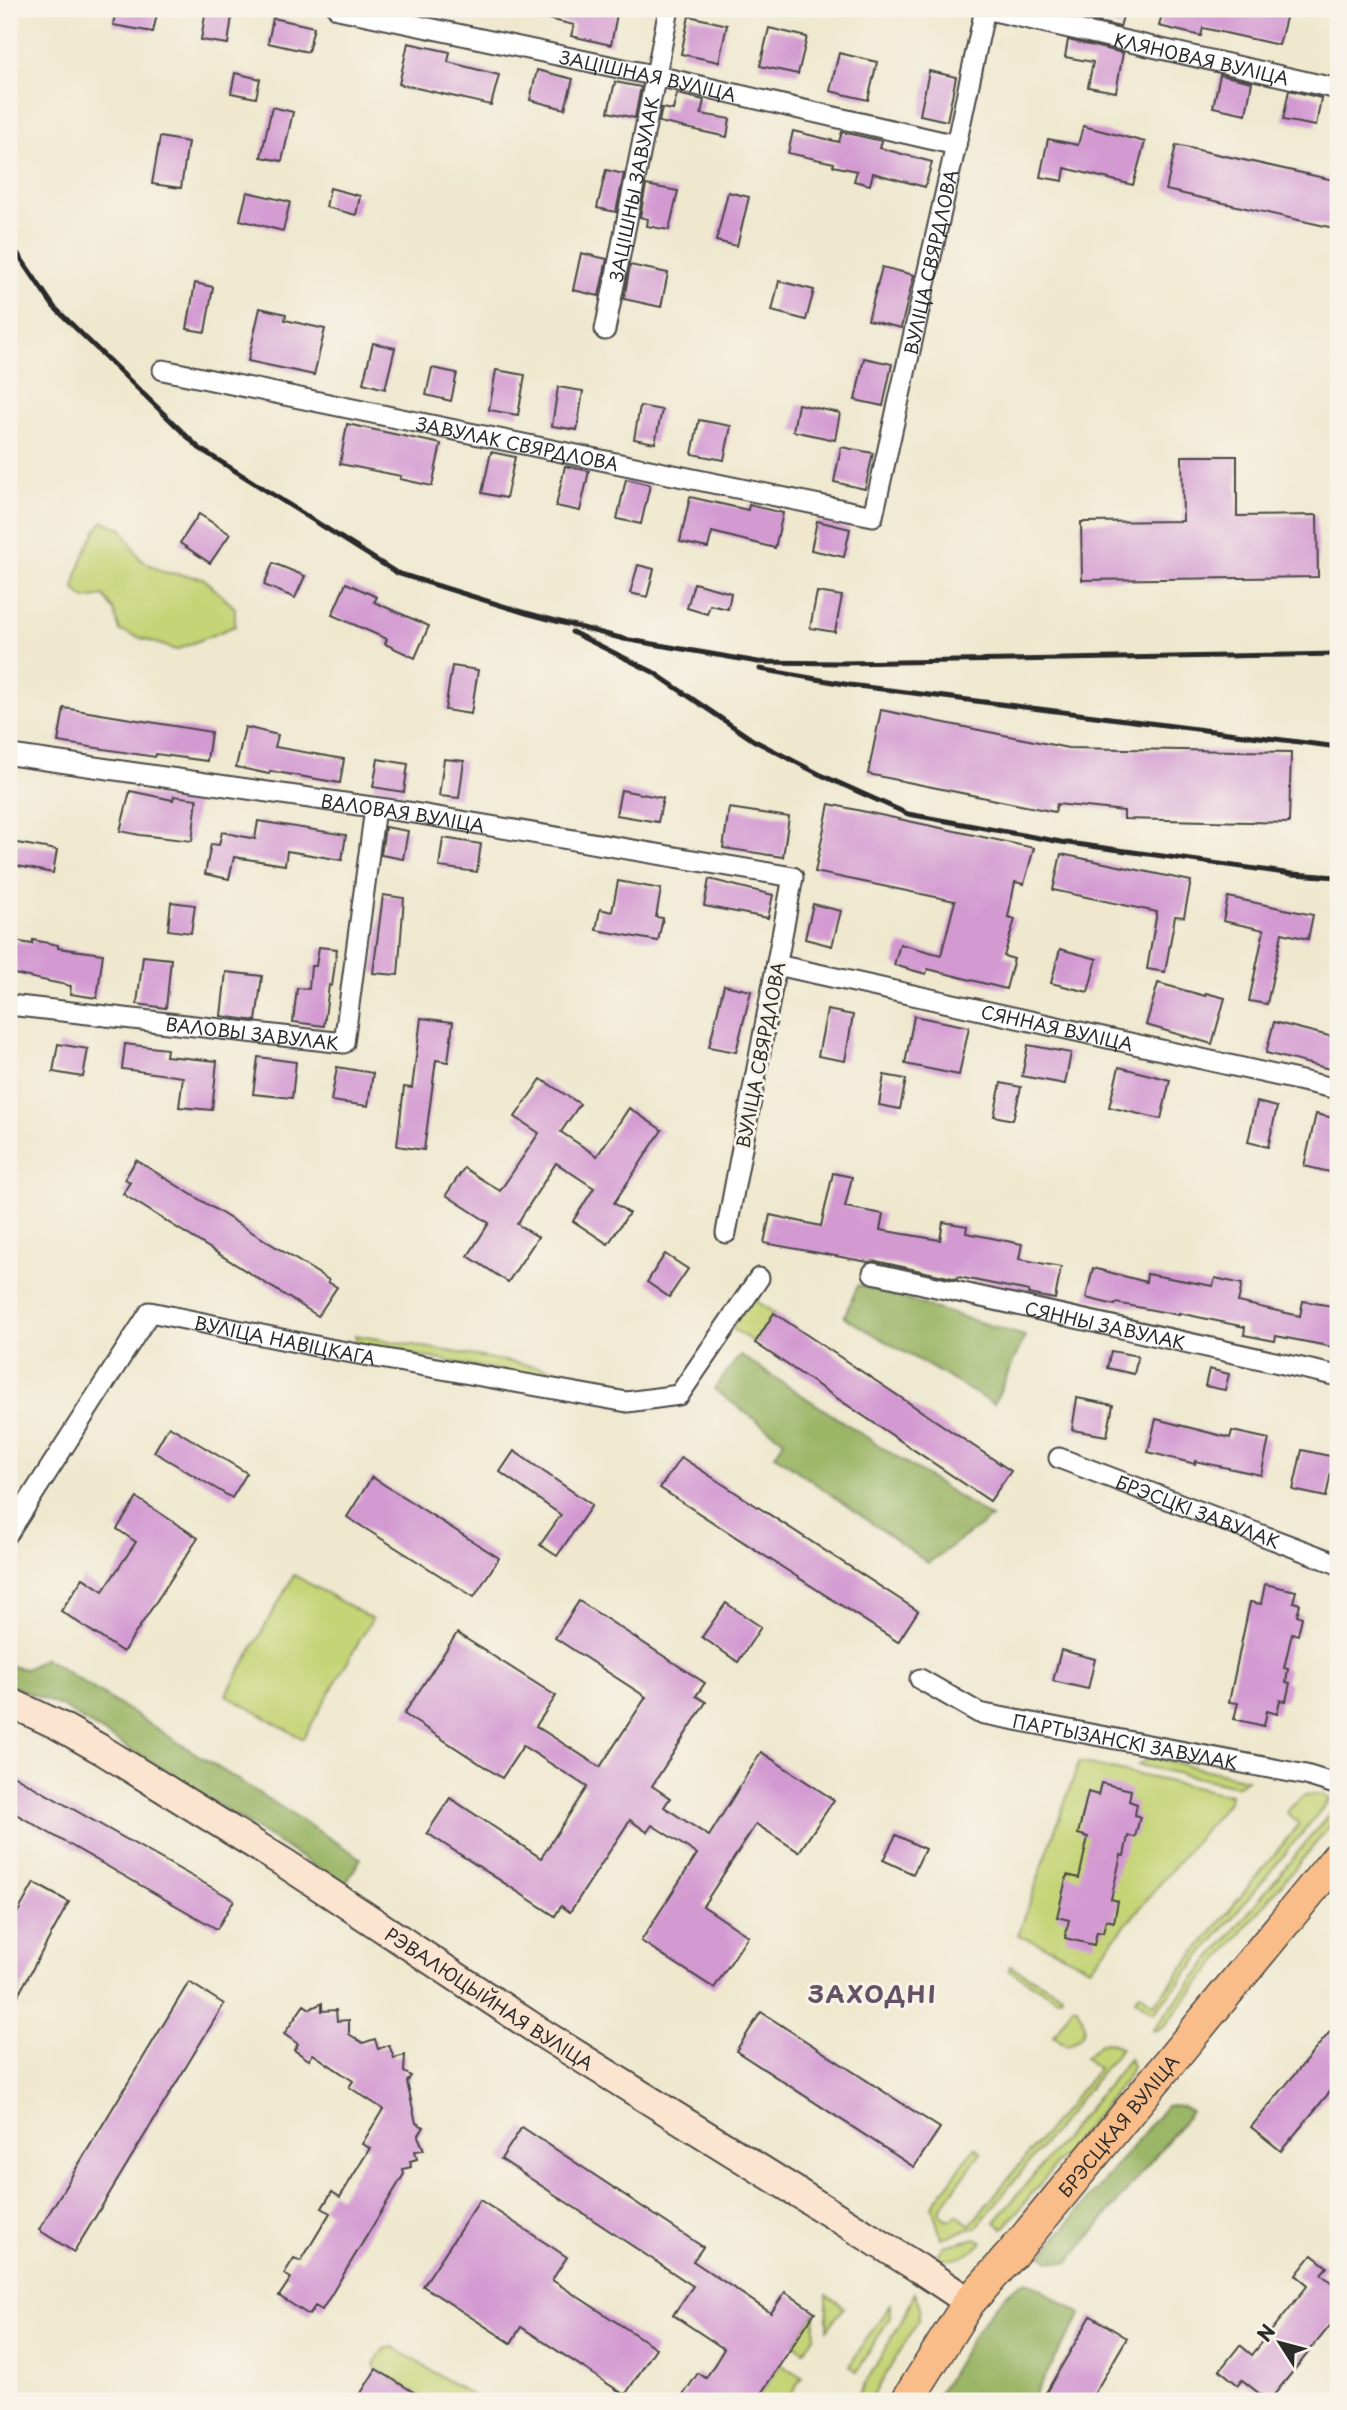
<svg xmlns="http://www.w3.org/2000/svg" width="1347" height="2410" viewBox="0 0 1347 2410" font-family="'Playpen Sans',sans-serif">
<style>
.green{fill:#c5d476;stroke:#788050;stroke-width:2}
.forest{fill:#9cb667;stroke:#647049;stroke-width:2}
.building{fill:#d39ad2}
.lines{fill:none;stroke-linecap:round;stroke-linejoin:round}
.street-casing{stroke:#484744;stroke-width:23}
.secondary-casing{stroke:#484744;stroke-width:32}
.primary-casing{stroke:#484744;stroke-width:35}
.street{stroke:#fff;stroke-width:19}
.secondary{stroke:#fce5d0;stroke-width:28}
.primary{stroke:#f8bd89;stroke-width:32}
.rail{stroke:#2b2b2b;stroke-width:5}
.labels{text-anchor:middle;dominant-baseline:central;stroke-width:6;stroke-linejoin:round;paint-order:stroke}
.street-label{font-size:18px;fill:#2b2b2b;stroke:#f7f3e8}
.district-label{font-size:24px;font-weight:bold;letter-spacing:2px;fill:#665265;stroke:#f7f3e8}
</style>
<rect width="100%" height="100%" fill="#f7f3e8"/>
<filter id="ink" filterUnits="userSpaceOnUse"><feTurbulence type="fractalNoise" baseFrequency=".0143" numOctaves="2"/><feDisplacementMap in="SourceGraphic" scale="14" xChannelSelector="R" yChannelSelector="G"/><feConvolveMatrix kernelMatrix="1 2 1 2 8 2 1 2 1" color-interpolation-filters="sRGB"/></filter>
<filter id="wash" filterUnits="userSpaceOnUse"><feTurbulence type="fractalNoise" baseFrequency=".00686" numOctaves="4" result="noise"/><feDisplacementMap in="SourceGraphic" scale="28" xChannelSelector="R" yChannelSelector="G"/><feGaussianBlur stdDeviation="1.57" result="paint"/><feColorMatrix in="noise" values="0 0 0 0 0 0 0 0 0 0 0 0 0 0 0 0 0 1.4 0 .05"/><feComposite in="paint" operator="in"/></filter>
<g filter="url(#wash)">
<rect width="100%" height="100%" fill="#efe8cf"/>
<!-- green -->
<g class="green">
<path d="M103,521L122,529L140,559L163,572L203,578L235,608V626L176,650L120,631L114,611L104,596L85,599L74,589C79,564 87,542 103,521Z"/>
<path d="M751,1298L774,1313L755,1343L731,1328Z"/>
<path d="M355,1335L614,1380L622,1388L621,1393L360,1345L356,1341Z"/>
<path d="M294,1575L372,1619L303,1739L226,1695Z"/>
<path d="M1150,1757L1247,1779L1237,1786L1138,1765Z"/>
<path d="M1079,1762L1230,1795L1228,1802L1090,1968L1041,1944L1018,1936Z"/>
<path d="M1322,1794L1330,1799L1154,2013L1135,1999L1140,1993L1154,2004L1299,1824L1286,1812L1304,1795Z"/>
<path d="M1335,1807L1334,1821L1165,2025L1157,2030H1152Z"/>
<path d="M1010,1966L1062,1994L1061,1997L1056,1998L1009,1970Z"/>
<path d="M1072,2007H1077C1088,2025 1087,2036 1067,2046L1054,2036Z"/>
<path d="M1109,2042L1121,2048L977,2227L941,2238L932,2206L975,2147L981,2152L940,2209V2214L946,2219H952L957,2215L970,2225L1098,2069L1085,2058L1101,2043Z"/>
<path d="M1129,2059L1132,2066L1128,2077L1003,2229L995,2222Z"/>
<path d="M976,2238L982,2242C968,2257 956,2261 936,2258L944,2246Z"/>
<path d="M915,2293L920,2307L918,2321L870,2401H855L905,2315Z"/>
<path d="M827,2295L844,2307L827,2330Z"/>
<path d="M890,2304V2317L857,2372L849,2366Z"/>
<path d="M815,2312V2335L804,2351L794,2344Z"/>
<path d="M393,2347L481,2401H428L376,2369L374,2364L384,2349Z"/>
<path d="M780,2364L802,2377L787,2401H756Z"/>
</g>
<!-- forest -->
<g class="forest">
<path d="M858,1285L1025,1336L994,1404L844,1317Z"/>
<path d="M740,1355L991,1518L928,1563L775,1455L784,1441L714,1389Z"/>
<path d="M45,1658L361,1858L345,1885L61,1706L9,1685V1666L26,1669Z"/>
<path d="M1172,2105L1182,2106L1191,2112L1069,2262L1049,2261L1042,2255L1166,2106Z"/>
<path d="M1027,2281L1081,2314L1031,2401H934C954,2369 993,2292 1027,2281Z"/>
</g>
<g id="blocks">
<!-- building -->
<g class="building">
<path d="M116,9H158L153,32L113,25Z"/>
<path d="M206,9H233L228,44L201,40Z"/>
<path d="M536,9H618L611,45L571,36L574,25L535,16Z"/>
<path d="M1089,9H1125L1120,27L1086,19Z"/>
<path d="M1163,9H1262L1287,14L1279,45L1203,28L1201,36L1159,26Z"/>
<path d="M689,16L727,25L719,62L681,54Z"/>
<path d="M273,18L314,27L308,52L268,43Z"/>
<path d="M769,28L807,37L798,74L760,66Z"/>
<path d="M1068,40L1123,53L1116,92L1088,87L1093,62L1065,57Z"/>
<path d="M408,43L450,52L448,62L499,75L491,105L399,84Z"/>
<path d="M839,53L877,62L868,100L830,91Z"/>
<path d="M537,70L573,79L565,109L530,100Z"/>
<path d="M929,71L956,77L947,121L920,115Z"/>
<path d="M235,73L260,79L256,98L231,93Z"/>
<path d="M1220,75L1252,82L1246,114L1213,107Z"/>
<path d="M615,82L641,87L635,118L608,112Z"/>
<path d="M1289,90L1321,98L1316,126L1283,120Z"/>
<path d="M677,94L704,100L701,114L730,119L727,137L659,122L662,108L673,110Z"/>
<path d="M272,107L293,112L282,161L261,157Z"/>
<path d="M1083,126L1145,142L1133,185L1065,168L1063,181L1040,177L1048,139L1078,145Z"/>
<path d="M793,131L839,142L842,132L882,141L880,148L932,162L925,187L873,173L870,185L854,181L857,171L833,166L834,163L788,153Z"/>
<path d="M160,137L188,142L181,188L152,184Z"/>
<path d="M1176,145L1338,181V229L1166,190Z"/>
<path d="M606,170L624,174L616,212L597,208Z"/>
<path d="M646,185L678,191L669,230L647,226L648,219L640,217Z"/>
<path d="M330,188L360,196L356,215L326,207Z"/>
<path d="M247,192L290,202L283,231L240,220Z"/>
<path d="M728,192L749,197L737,246L716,241Z"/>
<path d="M581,253L607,259L599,296L573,290Z"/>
<path d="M630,265L668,273L661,307L624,299Z"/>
<path d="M882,267L914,275L901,328L868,320Z"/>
<path d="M779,281L814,290L806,320L772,311Z"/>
<path d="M195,283L213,287L205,332L187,329Z"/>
<path d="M260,308L286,314L285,320L325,329L314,375L248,361Z"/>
<path d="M373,343L395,348L385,389L363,383Z"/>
<path d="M864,358L892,364L883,406L855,400Z"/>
<path d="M432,368L457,373L451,401L426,395Z"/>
<path d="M496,370L525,375L518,415L489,410Z"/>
<path d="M558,387L583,391L577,430L552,426Z"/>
<path d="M798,404L840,413L835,440L793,431Z"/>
<path d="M640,406L662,410L655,443L634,439Z"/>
<path d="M699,420L731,426L724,460L692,454Z"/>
<path d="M347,424L441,444L432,486L400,479L401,476L340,464Z"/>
<path d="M841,447L873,453L865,489L834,482Z"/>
<path d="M491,452L515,457L506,498L482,493Z"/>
<path d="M1182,456H1237V516L1317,515L1318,577L1082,580L1081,522L1183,521Z"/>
<path d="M565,466L589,471L580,511L556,506Z"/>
<path d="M626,479L650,485L641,524L617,519Z"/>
<path d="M690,497L748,510L749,505L783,513L775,548L712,532L708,548L680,542Z"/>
<path d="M199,514L230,534L210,563L180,543Z"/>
<path d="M817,521L850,529L844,557L811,550Z"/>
<path d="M273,563L305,576L295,598L264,585Z"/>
<path d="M638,565L654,569L647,597L630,593Z"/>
<path d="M346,583L377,597L374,602L429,626L415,658L385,644L387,639L332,615Z"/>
<path d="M694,583L731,593L728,609L710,605L707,614L687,608Z"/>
<path d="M817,592L842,596L835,632L810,628Z"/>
<path d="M452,666L478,670L471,714L445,710Z"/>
<path d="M64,708L211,732L207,761L156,754L155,757L58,742Z"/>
<path d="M881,710L1068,748L1291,752L1289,823L1124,819V811L1057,804L1055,812L868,774Z"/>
<path d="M245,727L278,735L275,747L344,759L340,783L270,771L269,774L236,767Z"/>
<path d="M378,759L408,764L404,792L373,787Z"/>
<path d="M444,759L464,761L459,798L439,796Z"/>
<path d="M621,790L663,798L658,822L616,815Z"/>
<path d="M130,791L173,800L174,796L197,799L192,841L140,835L120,831Z"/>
<path d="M829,804L1034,848L1024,884L1015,882L1008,917L1015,919L1004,956L1014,959L1006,989L928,969L926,974L894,965L900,944L941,955L955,901L815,872Z"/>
<path d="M729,808L789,817L783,857L723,848Z"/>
<path d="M258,821L346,835L342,860L287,851L285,865L234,857L229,879L205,874L211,844L219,845L222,832L255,839Z"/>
<path d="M385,827L408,831L403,859L381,855Z"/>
<path d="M443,838L481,844L477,872L439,867Z"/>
<path d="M17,843L57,850L53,873L13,865Z"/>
<path d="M1061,854L1191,881L1184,917L1175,916L1165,972L1147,969L1157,912L1053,890Z"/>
<path d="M709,879L773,895L768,918L704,906Z"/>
<path d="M618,881L661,889L656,917L663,918L658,941L596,930L600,909L612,912Z"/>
<path d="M383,895L404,898L398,975L373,973Z"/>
<path d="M1228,897L1313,915L1308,939L1282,933L1267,1004L1249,1001L1264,930L1223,921Z"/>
<path d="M171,902L195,905L191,933L168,930Z"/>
<path d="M813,904L841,911L832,946L805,939Z"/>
<path d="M9,940L32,944L33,940L58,945V948L103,954L97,998L70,994L71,986L9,973Z"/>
<path d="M319,947L337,949L332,986L329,985L324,1026L293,1022L297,988L309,989L311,966H316Z"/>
<path d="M1060,949L1097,959L1088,992L1051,983Z"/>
<path d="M143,956L171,959L166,1008L137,1004Z"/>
<path d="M226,972L262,976L256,1021L221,1016Z"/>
<path d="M1158,983L1205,996L1206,993L1225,998L1212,1044L1146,1025Z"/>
<path d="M724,985L751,991L736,1052L709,1047Z"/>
<path d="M827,1010L853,1015L845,1061L818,1056Z"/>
<path d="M914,1016L969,1027L959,1075L905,1064Z"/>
<path d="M421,1018L453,1022L448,1062L436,1060L424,1150L397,1146L404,1087L412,1088Z"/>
<path d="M1274,1022L1337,1038L1330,1069L1266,1053Z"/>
<path d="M58,1044L88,1049L83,1077L53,1072Z"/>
<path d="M125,1044L167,1049L166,1056L217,1061L212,1110L179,1107L183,1077L122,1069Z"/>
<path d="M1028,1045L1071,1053L1065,1084L1022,1076Z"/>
<path d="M258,1057L296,1062L292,1098L253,1094Z"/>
<path d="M337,1067L373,1073L368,1106L331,1101Z"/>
<path d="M1119,1067L1170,1080L1161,1119L1109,1107Z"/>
<path d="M884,1075L906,1079L900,1109L879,1105Z"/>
<path d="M541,1079L580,1104L561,1132L597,1156L629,1108L662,1130L614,1203L629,1213L608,1244L573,1221L594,1188L556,1163L517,1224L538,1237L508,1282L468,1256L489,1223L446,1195L464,1168L500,1191L539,1133L515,1117Z"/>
<path d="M1001,1083L1021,1087L1013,1120L994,1116Z"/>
<path d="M1257,1102L1277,1107L1268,1147L1248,1142Z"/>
<path d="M1316,1114L1338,1119V1174L1304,1166Z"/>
<path d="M136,1160L329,1280L328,1282L337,1287L318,1316L123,1194L130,1182L125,1179Z"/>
<path d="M833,1173L852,1177L845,1207L883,1214L880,1230L940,1240L943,1222L967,1226L966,1233L1022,1244L1019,1259L1061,1267L1055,1299L1028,1294L1029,1291L958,1277L957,1279L876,1261L868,1262L764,1243L770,1215L821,1226Z"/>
<path d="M665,1254L688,1269L669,1297L647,1282Z"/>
<path d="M1093,1268L1146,1282L1147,1274L1213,1286L1215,1278L1242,1284L1238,1302L1300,1316L1303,1301L1338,1307V1348L1276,1336L1275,1341L1244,1335L1245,1327L1179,1313V1315L1116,1303L1115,1305L1086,1298Z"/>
<path d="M774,1313L1011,1471L990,1501L755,1343Z"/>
<path d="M1111,1351L1138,1356L1134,1374L1107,1368Z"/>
<path d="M1209,1369L1229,1374L1225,1390L1205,1386Z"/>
<path d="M1077,1398L1113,1405L1107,1436L1072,1430Z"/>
<path d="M1156,1419L1230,1438L1232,1431L1269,1439L1261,1475L1195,1461V1464L1148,1452Z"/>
<path d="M169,1426L247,1473L232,1498L154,1452Z"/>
<path d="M1302,1450L1334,1457L1326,1497L1293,1490Z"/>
<path d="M514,1451L592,1505L557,1556L540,1545L561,1515L500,1472Z"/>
<path d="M681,1457L918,1611L898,1642L660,1488Z"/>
<path d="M372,1477L499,1558L474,1597L347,1517Z"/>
<path d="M137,1498L198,1538L123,1652L61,1611L83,1578L103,1591L136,1542L117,1529Z"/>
<path d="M1265,1584L1296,1591L1293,1602L1300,1604L1297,1615L1302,1617L1298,1635L1292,1633L1284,1668L1288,1669L1286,1682L1290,1683L1286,1701L1280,1700L1277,1714L1267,1711L1264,1726L1234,1719L1238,1703L1229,1702L1250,1602L1261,1604Z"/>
<path d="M579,1601L705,1683L696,1696L706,1702L652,1786L670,1798L664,1807L709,1836L761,1752L834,1800L799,1852L756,1824L703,1906L748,1936L714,1988L641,1941L697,1854L652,1825L647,1832L630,1820L570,1912L561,1906L555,1916L427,1833L450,1798L541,1858L587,1787L523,1746L502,1778L404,1714L457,1633L556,1696L536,1726L600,1767L646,1697L555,1638Z"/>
<path d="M726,1603L761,1627L738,1662L702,1637Z"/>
<path d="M1061,1650L1095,1659L1088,1689L1053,1681Z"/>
<path d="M9,1773L234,1900L217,1929L9,1810Z"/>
<path d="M1101,1783L1131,1790L1129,1801L1137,1804L1135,1815L1140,1817L1135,1837L1128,1836L1124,1856L1121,1855L1111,1899L1118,1901L1114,1922L1106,1920L1103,1933L1097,1932L1094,1945L1065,1938L1069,1920L1057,1917L1067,1875L1079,1878L1088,1837L1078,1834L1088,1792L1098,1795Z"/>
<path d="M896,1835L925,1849L913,1874L883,1860Z"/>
<path d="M34,1883L69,1902L9,2012V1928Z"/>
<path d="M189,1982L224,2004L74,2252L39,2230Z"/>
<path d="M322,2003V2011L336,2010L337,2021L349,2020V2034L363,2043L375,2039L378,2049L389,2045L394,2058L405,2055L404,2072L411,2076L407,2082L416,2123L424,2127L418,2136L424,2150L415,2151L417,2159L410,2161L411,2167L403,2169L404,2174L322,2310L315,2306L309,2315L279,2296L291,2278L284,2274L294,2258L301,2261L330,2213L322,2208L332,2192L340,2197L370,2148L362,2144L383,2109L349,2087L353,2081L313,2054L309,2060L294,2050L298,2044L284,2034L304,2005L310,2009Z"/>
<path d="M761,2012L940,2128L914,2167L736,2051Z"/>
<path d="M1338,2022V2082L1281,2151L1251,2127Z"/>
<path d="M522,2127L703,2247L693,2261L771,2313L785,2292L815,2312L756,2401H679L698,2373L706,2378L724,2349L673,2315L693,2286L501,2159Z"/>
<path d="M480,2200L567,2257L552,2280L656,2348L625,2395L521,2327L511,2343L423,2286Z"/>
<path d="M1312,2255L1327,2267L1321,2274L1338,2288V2316L1269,2401L1242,2380L1238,2385L1220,2370L1240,2345L1252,2355L1308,2285L1296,2275Z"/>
<path d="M1091,2316L1127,2338L1090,2401H1041Z"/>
<path d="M376,2369L428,2401H356Z"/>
</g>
</g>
</g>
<g filter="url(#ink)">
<use href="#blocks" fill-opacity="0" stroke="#484744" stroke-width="2"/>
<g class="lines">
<defs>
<g id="street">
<path id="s1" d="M338,9L657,76L956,145"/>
<path id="s2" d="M985,9L1338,89"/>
<path id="s3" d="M605,330L669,9"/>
<path id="s4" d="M163,370L873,516L956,145L985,9"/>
<path id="s5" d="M11,755L414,813L793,877L726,1233"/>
<path id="s6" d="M777,965L1338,1089"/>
<path id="s7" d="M9,1005L344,1043L375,808"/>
<path id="s8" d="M873,1273L1338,1376"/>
<path id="s9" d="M1059,1458L1338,1564"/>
<path id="s10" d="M9,1532L150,1312L330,1349L627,1402L679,1395L759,1278"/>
<path id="s11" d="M920,1679L979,1713L1306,1775L1338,1785"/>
</g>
<g id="secondary">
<path id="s12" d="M9,1702L58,1725L102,1750L286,1864L540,2032L920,2269L969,2302"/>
</g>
<g id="primary">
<path id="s13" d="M907,2401L969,2302L1012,2254L1338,1857"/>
</g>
</defs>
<!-- street casing -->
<use href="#street" class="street-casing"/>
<!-- secondary casing -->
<use href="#secondary" class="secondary-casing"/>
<!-- primary casing -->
<use href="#primary" class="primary-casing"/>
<!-- street -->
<use href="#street" class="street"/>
<!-- secondary -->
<use href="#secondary" class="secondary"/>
<!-- primary -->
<use href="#primary" class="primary"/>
<!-- rail -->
<g class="rail">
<path d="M9,241L54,307L199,448L397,573L526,613L624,639L758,662L842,663L1338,654"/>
<path d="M572,632L653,672L753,740L819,774L908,814L1061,842L1292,874L1338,877"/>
<path d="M760,669L850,685L1338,747"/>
</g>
</g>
</g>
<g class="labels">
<!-- street labels -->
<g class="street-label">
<text stroke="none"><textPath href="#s2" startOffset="222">КЛЯНОВАЯ ВУЛІЦА</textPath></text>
<text stroke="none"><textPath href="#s1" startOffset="317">ЗАЦІШНАЯ ВУЛІЦА</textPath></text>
<text stroke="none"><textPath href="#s3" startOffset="144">ЗАЦІШНЫ ЗАВУЛАК</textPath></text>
<text stroke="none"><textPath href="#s4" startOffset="985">ВУЛІЦА СВЯРДЛОВА</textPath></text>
<text stroke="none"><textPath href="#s4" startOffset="362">ЗАВУЛАК СВЯРДЛОВА</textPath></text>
<text stroke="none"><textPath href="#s5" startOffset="396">ВАЛОВАЯ ВУЛІЦА</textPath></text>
<text stroke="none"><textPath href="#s6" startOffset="287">СЯННАЯ ВУЛІЦА</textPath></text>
<text stroke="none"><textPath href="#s7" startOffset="245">ВАЛОВЫ ЗАВУЛАК</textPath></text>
<text transform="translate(760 1055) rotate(-79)">ВУЛІЦА СВЯРДЛОВА</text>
<text stroke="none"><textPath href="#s8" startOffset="238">СЯННЫ ЗАВУЛАК</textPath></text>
<text stroke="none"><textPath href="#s10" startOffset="399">ВУЛІЦА НАВІЦКАГА</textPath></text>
<text stroke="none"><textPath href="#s9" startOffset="149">БРЭСЦКІ ЗАВУЛАК</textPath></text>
<text stroke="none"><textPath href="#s11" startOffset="217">ПАРТЫЗАНСКІ ЗАВУЛАК</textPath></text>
<text stroke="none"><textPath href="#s12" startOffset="565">РЭВАЛЮЦЫЙНАЯ ВУЛІЦА</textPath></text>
<text stroke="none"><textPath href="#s13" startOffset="348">БРЭСЦКАЯ ВУЛІЦА</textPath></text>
</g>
<!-- district labels -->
<g class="district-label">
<text x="873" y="1993">ЗАХОДНІ</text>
</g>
</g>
<!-- margin -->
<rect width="1347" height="2410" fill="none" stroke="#f7f3e8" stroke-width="35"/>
<!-- north arrow -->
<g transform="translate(1280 2343) rotate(306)" stroke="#f7f3e8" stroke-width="5" paint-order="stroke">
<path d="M0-5L12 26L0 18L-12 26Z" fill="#2b2b2b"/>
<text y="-10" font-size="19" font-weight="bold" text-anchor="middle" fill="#2b2b2b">N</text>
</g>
</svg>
